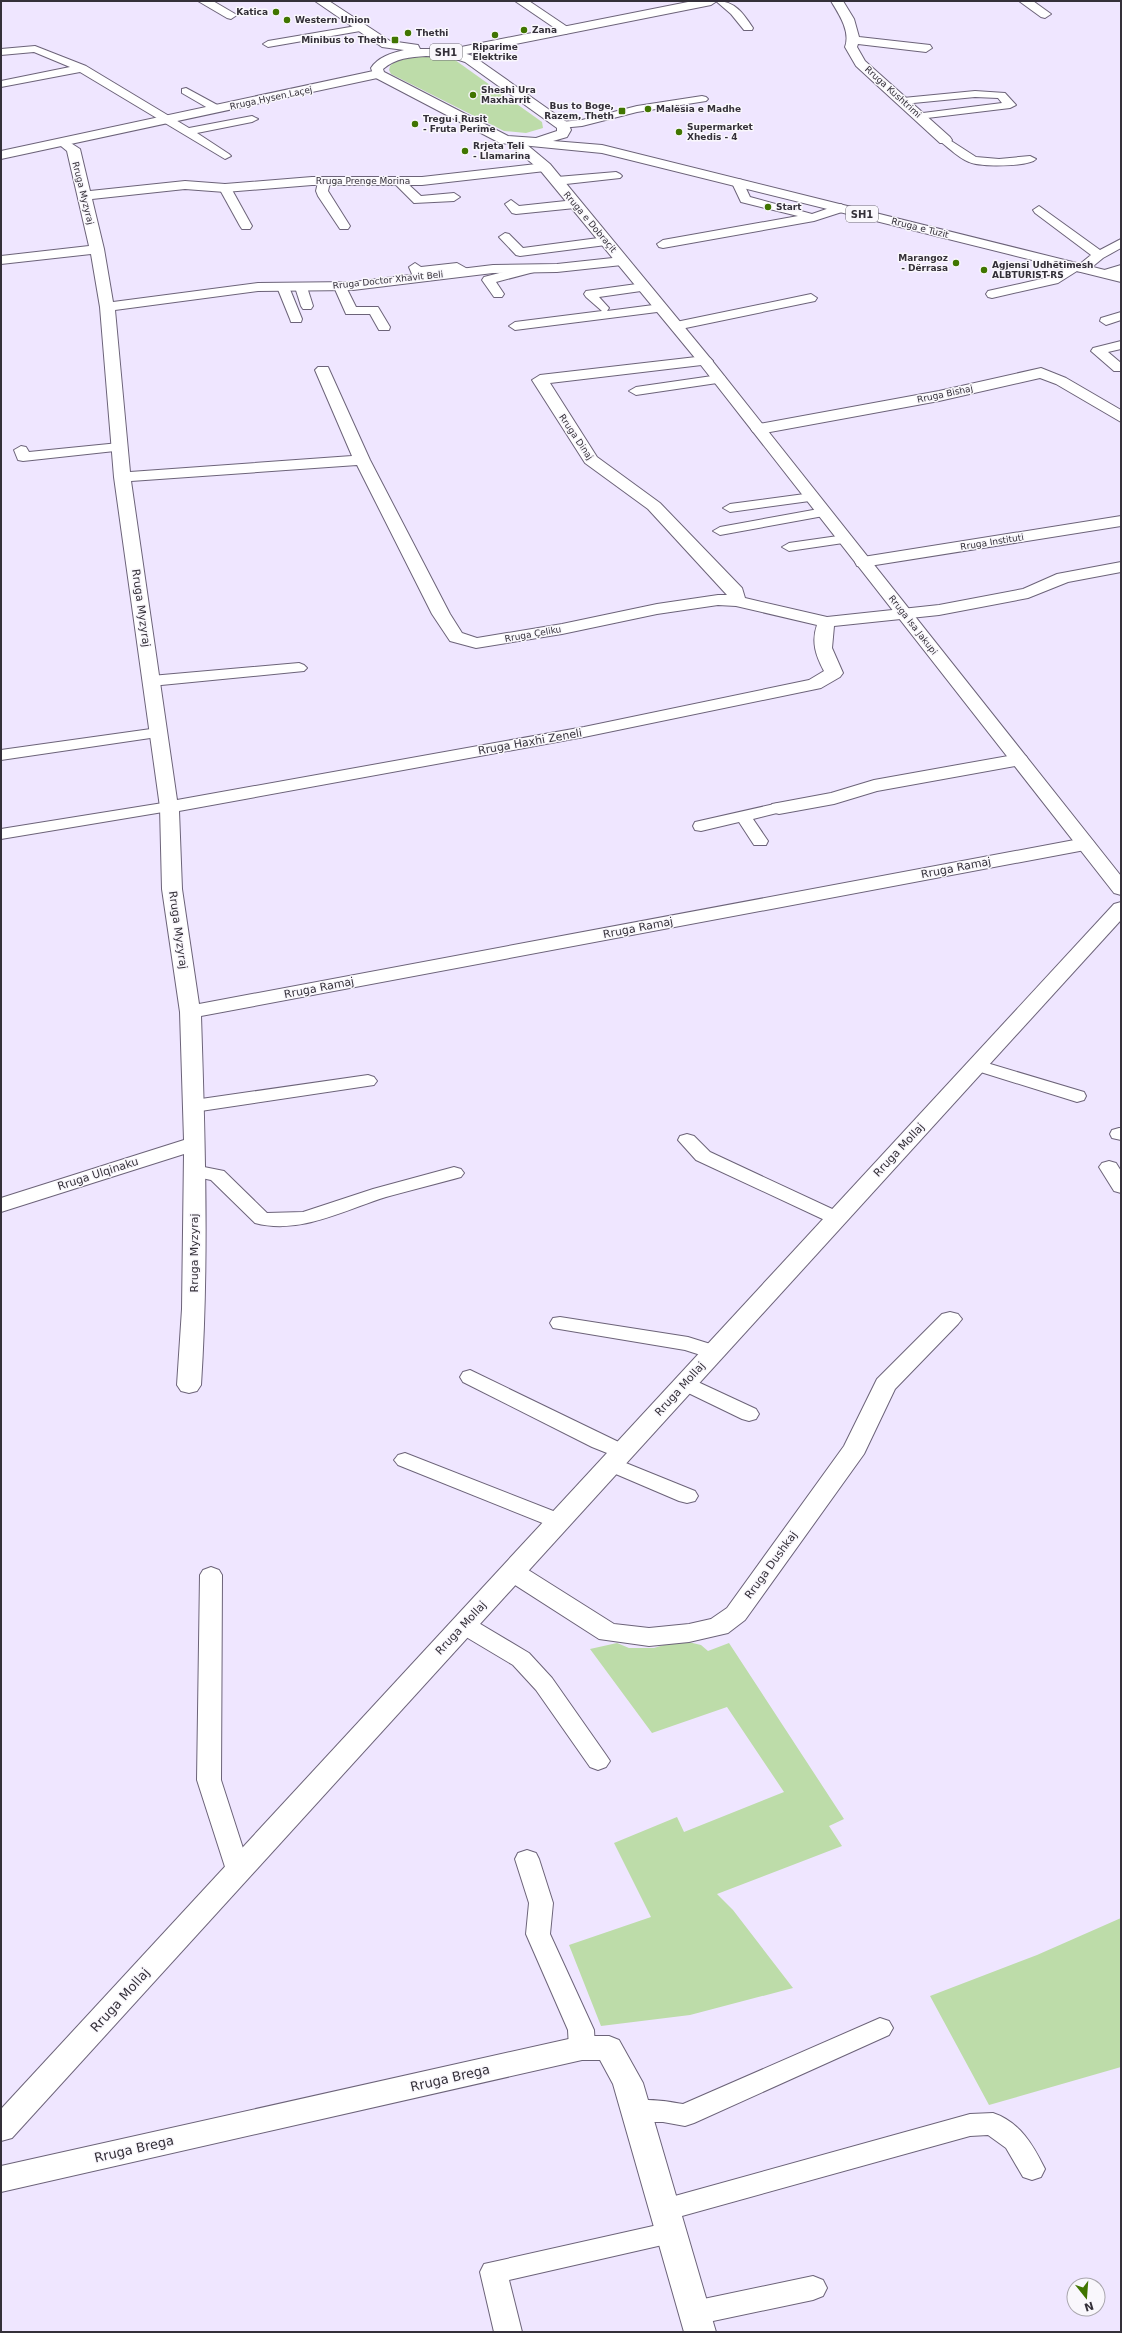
<svg xmlns="http://www.w3.org/2000/svg" width="1122" height="2333" viewBox="0 0 1122 2333" font-family="'DejaVu Sans',sans-serif">
<style>
.green{fill:#bddca9}
.lines{fill:none;stroke-linecap:round;stroke-linejoin:round}
.service-casing{stroke:#6c6379;stroke-width:2}
.minor-casing{stroke:#6c6379;stroke-width:2}
.tertiary-casing{stroke:#6c6379;stroke-width:2}
.secondary-casing{stroke:#6c6379;stroke-width:2}
.primary-casing{stroke:#6c6379;stroke-width:2}
.service{fill:#fff;fill-rule:evenodd}
.minor{fill:#fff;fill-rule:evenodd}
.tertiary{fill:#fff;fill-rule:evenodd}
.secondary{fill:#fff;fill-rule:evenodd}
.primary{fill:#fff;fill-rule:evenodd}
.poi-dot{fill:#407500;stroke:#f9f7fc;stroke-width:1.5}
.labels{text-anchor:middle;dominant-baseline:central;stroke-width:3;stroke-linejoin:round;paint-order:stroke}
.far-poi-label{font-size:9px;font-weight:bold;fill:#343039;stroke:#f9f7fc;text-anchor:start}
.far-street-label{font-size:9px;fill:#343039;stroke:#f9f7fc}
.shield{fill:#f9f7fc;stroke:#6f6c74;stroke-width:1}
.shield-label{font-size:10px;font-weight:bold;fill:#343039}
.street-label{font-size:11px;fill:#343039;stroke:#f9f7fc}
.near-street-label{font-size:13px;fill:#343039;stroke:#f9f7fc}
</style>
<rect width="100%" height="100%" fill="#efe6ff"/>
<!-- green -->
<g class="green">
<path d="M435,56L455,60L542,122L543,128L526,133L504,131L391,74L389,70L390,66L394,62L412,57Z"/>
<path d="M680,1640L701,1645L708,1651L729,1643L844,1819L829,1826L842,1846L717,1894L733,1910L793,1988L690,2015L601,2026L569,1945L651,1917L614,1843L677,1817L684,1832L784,1792L727,1707L652,1733L590,1649L617,1643L629,1648H654Z"/>
<path d="M1121,1918V2067L989,2105L930,1996L1037,1955Z"/>
</g>
<g class="lines">
<defs>
<g id="service">
<path d="M716,1C735,1 743,13 753,28L752,30H744L731,14Z"/>
<path d="M362,25L366,26V30L268,47L263,44L268,41Z"/>
<path d="M35,46L86,66L189,128L252,116L258,119L252,122L197,133L229,154L231,156L225,159L80,72L1,87V81L70,67L34,52L1,55V49Z"/>
<path d="M186,88L221,107L223,109L217,112L213,111L182,93V89Z"/>
<path d="M975,91L1005,93L1016,105L1010,108L919,119L915,118L913,116L915,114L1002,103L998,98L975,97L903,104L897,101L903,98Z"/>
<path d="M702,96L706,97L708,99L706,101L637,112L582,126L561,128L555,125L561,122L582,120L637,106Z"/>
<path d="M945,137L976,157L999,159L1030,156L1036,159C1030,167 978,167 969,162C959,158 950,149 941,142L939,140Z"/>
<path d="M616,172L620,174L622,176L620,178L557,185L551,181L557,177Z"/>
<path d="M403,177L407,179L408,184L421,196L454,193L460,197L454,201L414,203L396,185L399,179Z"/>
<path d="M324,178L330,182L328,191L350,226L348,229H340L318,196L316,191L318,182Z"/>
<path d="M738,179L742,180L750,197L812,214L841,204L847,208L845,211L814,221L663,248L659,247L657,244L663,240L798,216L741,202L732,183Z"/>
<path d="M225,184L231,188L252,226L250,229H242L240,226L219,188Z"/>
<path d="M511,200L519,206L575,200L581,204L575,208L516,214L512,213L505,204Z"/>
<path d="M1039,206L1100,250L1121,239V248L1103,258L1086,272L1077,271L1058,283L992,298L988,297L986,294L988,291L1050,277L1072,264H1080L1091,255L1035,213L1033,210Z"/>
<path d="M505,233L509,234L523,248L606,237L612,241L606,245L520,256L516,255L499,237Z"/>
<path d="M415,263L421,267L457,263L473,272L467,276L455,271L416,275L412,274L409,267Z"/>
<path d="M530,265L536,269L534,272L496,282L504,294L502,297H494L482,280L484,277Z"/>
<path d="M283,283L289,287L302,319L301,322H291L290,319L277,287Z"/>
<path d="M301,283L307,287L313,306L311,309H303L301,306L295,287Z"/>
<path d="M340,283L346,287L356,307H378L390,327L389,330H379L370,314H346L334,287Z"/>
<path d="M644,283L648,284L650,287L648,290L599,297L609,308L607,311L661,304L665,305L667,308L665,311L515,330L509,326L515,322L602,311L586,297L584,294L586,291Z"/>
<path d="M811,294L817,298L815,301L676,330L670,326L676,322Z"/>
<path d="M1121,312V320L1106,325L1100,321L1101,318Z"/>
<path d="M1121,341V349L1108,352L1121,363V371H1114L1091,351L1093,348Z"/>
<path d="M719,375L724,376L726,379L724,382L636,395L629,391L636,387Z"/>
<path d="M119,443L124,444L126,447L124,450L23,461L18,460L14,450L21,446L26,447L29,452Z"/>
<path d="M812,493L819,497L817,500L730,512L723,508L730,504Z"/>
<path d="M824,508L829,509L831,512L829,515L720,535L713,531L720,527Z"/>
<path d="M845,535L850,536L852,539L850,542L789,551L782,547L789,543Z"/>
<path d="M299,663L304,665L307,668L304,671L151,686L146,684L143,681L146,678L151,676Z"/>
<path d="M158,728L164,730L166,733L164,736L1,760V750Z"/>
<path d="M169,802L175,804L177,807L175,810L1,839V829Z"/>
<path d="M779,803L785,805L787,808L785,811L753,819L768,841L766,845H754L739,822L701,831L695,830L693,826L695,822Z"/>
<path d="M977,1060L1084,1092L1086,1096L1084,1100L1077,1102L971,1069L968,1065L971,1061Z"/>
<path d="M368,1075L374,1077L377,1081L374,1085L194,1112L187,1110L185,1106L187,1102L194,1100Z"/>
<path d="M1119,1128H1121V1140L1112,1138L1110,1134L1112,1130Z"/>
<path d="M687,1134L694,1136L710,1152L843,1214L846,1218L843,1222L836,1224L829,1222L696,1160L678,1140L680,1136Z"/>
<path d="M1109,1161L1116,1163L1121,1171V1193L1114,1191L1099,1167L1102,1163Z"/>
<path d="M194,1165L224,1171L267,1213L303,1212L373,1189L454,1167L461,1169L464,1173L461,1177C436,1184 411,1190 386,1197C344,1210 300,1235 255,1223L211,1180L187,1175L184,1171L187,1167Z"/>
<path d="M560,1317L688,1337L720,1347L723,1352L720,1357L713,1359L685,1350L553,1328L550,1323L553,1318Z"/>
<path d="M470,1370L629,1447L633,1452L629,1457L622,1459L592,1447L463,1382L460,1377L463,1372Z"/>
<path d="M685,1376L756,1409L759,1414L756,1419L749,1421L742,1419L678,1388L675,1383L678,1378Z"/>
<path d="M405,1453L566,1516L569,1521L566,1526L558,1528L550,1526L398,1465L394,1460L398,1455Z"/>
<path d="M611,1457L695,1491L698,1496L695,1501L687,1503L679,1501L604,1469L600,1464L604,1459Z"/>
<path d="M211,1567L219,1570L222,1575L221,1780L250,1870L247,1877L238,1879L229,1877L226,1870L197,1780L200,1575L203,1570Z"/>
<path d="M464,1617L472,1619L529,1653L552,1678L606,1755L610,1761L606,1767L598,1770L590,1767L536,1690L513,1665L456,1631L453,1625L456,1619Z"/>
<path d="M527,1850L536,1853L539,1859L553,1903L550,1934L594,2030L595,2048L591,2055L582,2058L573,2055L569,2048L568,2030L526,1934L529,1903L515,1859L518,1853Z"/>
<path d="M880,2018L889,2021L893,2028L889,2035L694,2123L685,2126L663,2122H636L627,2119L623,2111L627,2103C645,2097 665,2101 683,2104Z"/>
<path d="M993,2113C1020,2122 1033,2145 1045,2169L1041,2177L1032,2180L1023,2177L1006,2148L988,2135L970,2136L664,2221L655,2218L651,2210L655,2202L664,2199L970,2114Z"/>
<path d="M671,2222L680,2225L684,2233L680,2241L509,2280L522,2332H494L480,2272L484,2264Z"/>
<path d="M813,2276L823,2280L827,2288L823,2296L813,2300L694,2325L684,2321L680,2313L684,2305L694,2301Z"/>
</g>
<g id="minor">
<path d="M198,1H213L237,15L231,19L227,18Z"/>
<path d="M515,1H529L572,30L566,34L562,33Z"/>
<path d="M831,1H843L854,19L859,37L930,45L932,48L926,52L858,44L857,47L865,61L950,137L952,140L950,143H940L856,66L845,47C851,32 839,14 831,1Z"/>
<path d="M1019,1H1033L1051,14L1045,18L1041,17Z"/>
<path d="M63,138L80,149L90,191L185,181L225,184L312,177H422L545,163L552,167L545,171L422,185H312L225,192L185,189L92,199L104,249L113,302L258,283L353,282L493,265L557,264L622,257L627,258L629,261L627,264L622,265L557,272L493,273L353,290L258,291L115,310L130,472L352,456L315,370L318,367H328L370,460L450,614L462,633L477,638L562,624L657,604L718,595H727L648,509L585,463L532,380L540,375L705,356L710,358L713,361L710,364L550,383L597,457L660,503L742,588L745,598L827,617L939,605L1023,589L1057,574L1121,562V572L1068,582L1028,598L939,615L834,626L832,648L843,673L840,677L821,688L584,737L179,811L182,889L199,1004L1085,838L1092,840L1095,844L1092,848L1085,850L201,1016C205,1139 209,1262 201,1385L197,1391L189,1393L181,1391L177,1385L182,1309L184,1154L1,1212V1198L184,1140L180,1012L162,889L160,807L114,477L100,307L91,254L1,264V256L89,246L67,151L56,142ZM357,465L432,614L450,641L476,648L562,634L657,614L718,605L736,606L817,625C811,642 816,656 824,671L809,680L584,727L177,800L131,481Z"/>
<path d="M1121,265V274L1106,278L1099,274L1101,271Z"/>
<path d="M1041,368L1066,378L1121,410V422L1056,384L1040,378L939,401L759,434L753,432L751,429L753,426L759,424L939,391Z"/>
<path d="M1121,516V526L863,567L857,566L855,562L857,558L863,557Z"/>
<path d="M1019,754L1026,756L1028,760L1026,764L877,791L834,804L779,814L772,812L770,808L772,804L831,793L874,780Z"/>
<path d="M950,1312L958,1314L962,1319L958,1324L895,1389L864,1454L745,1620L728,1633L689,1642L649,1646L599,1639L504,1578L500,1572L504,1566L513,1563L522,1566L614,1624L649,1628L689,1624L711,1619L727,1608L844,1446L877,1379L942,1314Z"/>
<path d="M582,2036H609L619,2040L643,2083L716,2332H684L613,2084L600,2060H582L1,2192V2166Z"/>
</g>
<g id="tertiary">
<path d="M515,138L520,139L550,164L710,358L1121,876V895L1114,893L700,364L540,170L510,145L508,142Z"/>
<path d="M1121,902V920L12,2138L1,2141V2109L1114,904Z"/>
</g>
<g id="secondary">
<path d="M693,1H717L711,5L451,57L445,53L451,49Z"/>
<path d="M378,70L382,71L384,74L382,77L1,159V151Z"/>
</g>
<path id="primary" d="M315,1H329L390,41L418,45L420,49H451L473,56L568,123L571,130L567,137L553,141L602,145L1121,274V282L602,153L500,143L374,77L371,68C378,57 392,53 404,50L382,47ZM426,56L450,57L465,62L557,128V131L536,138L508,136L384,72L383,69C396,58 410,57 426,56Z"/>
</defs>
<!-- service casing -->
<use href="#service" class="service-casing"/>
<!-- minor casing -->
<use href="#minor" class="minor-casing"/>
<!-- tertiary casing -->
<use href="#tertiary" class="tertiary-casing"/>
<!-- secondary casing -->
<use href="#secondary" class="secondary-casing"/>
<!-- primary casing -->
<use href="#primary" class="primary-casing"/>
<!-- service -->
<use href="#service" class="service"/>
<!-- minor -->
<use href="#minor" class="minor"/>
<!-- tertiary -->
<use href="#tertiary" class="tertiary"/>
<!-- secondary -->
<use href="#secondary" class="secondary"/>
<!-- primary -->
<use href="#primary" class="primary"/>
</g>
<!-- markers -->
<g class="poi-dot">
<circle cx="276" cy="12" r="4"/>
<circle cx="287" cy="20" r="4"/>
<circle cx="524" cy="30" r="4"/>
<circle cx="408" cy="33" r="4"/>
<circle cx="495" cy="35" r="4"/>
<rect x="391" y="36" width="8" height="8" rx="2"/>
<circle cx="473" cy="95" r="4"/>
<circle cx="648" cy="109" r="4"/>
<rect x="618" y="107" width="8" height="8" rx="2"/>
<circle cx="415" cy="124" r="4"/>
<circle cx="679" cy="132" r="4"/>
<circle cx="465" cy="151" r="4"/>
<circle cx="768" cy="207" r="4"/>
<circle cx="956" cy="263" r="4"/>
<circle cx="984" cy="270" r="4"/>
</g>
<g class="labels">
<!-- far-poi labels -->
<g class="far-poi-label">
<text x="268" y="12" text-anchor="end">Katica</text>
<text x="295" y="20">Western Union</text>
<text x="532" y="30">Zana</text>
<text x="416" y="33">Thethi</text>
<text x="387" y="40" text-anchor="end">Minibus to Theth</text>
<text x="495" y="47" text-anchor="middle">Riparime<tspan x="495" dy="10">Elektrike</tspan></text>
<text x="481" y="90">Sheshi Ura<tspan x="481" dy="10">Maxharrit</tspan></text>
<text x="614" y="106" text-anchor="end">Bus to Boge,<tspan x="614" dy="10">Razem, Theth</tspan></text>
<text x="656" y="109">Malësia e Madhe</text>
<text x="423" y="119">Tregu i Rusit<tspan x="423" dy="10">- Fruta Perime</tspan></text>
<text x="687" y="127">Supermarket<tspan x="687" dy="10">Xhedis - 4</tspan></text>
<text x="473" y="146">Rrjeta Teli<tspan x="473" dy="10">- Llamarina</tspan></text>
<text x="776" y="207">Start</text>
<text x="948" y="258" text-anchor="end">Marangoz<tspan x="948" dy="10">- Dërrasa</tspan></text>
<text x="992" y="265">Agjensi Udhëtimesh<tspan x="992" dy="10">ALBTURIST-RS</tspan></text>
</g>
<!-- far-street labels -->
<g class="far-street-label">
<text transform="translate(893 92) rotate(42)">Rruga Kushtrimi</text>
<text transform="translate(271 98) rotate(-12)">Rruga Hysen Laçej</text>
<text x="363" y="181">Rruga Prenge Morina</text>
<text transform="translate(83 193) rotate(76)">Rruga Myzyraj</text>
<text transform="translate(590 222) rotate(50)">Rruga e Dobraçit</text>
<text transform="translate(920 228) rotate(14)">Rruga e Tuzit</text>
<text transform="translate(388 280) rotate(-6)">Rruga Doctor Xhavit Beli</text>
<text transform="translate(945 394) rotate(-12)">Rruga Bishaj</text>
<text transform="translate(576 437) rotate(56)">Rruga Dinaj</text>
<text transform="translate(992 542) rotate(-9)">Rruga Instituti</text>
<text transform="translate(913 625) rotate(52)">Rruga Isa Jakupi</text>
<text transform="translate(533 634) rotate(-10)">Rruga Çeliku</text>
</g>
<!-- shield labels -->
<g class="shield">
<rect x="430" y="44" width="32" height="16" rx="3"/>
<rect x="846" y="206" width="32" height="16" rx="3"/>
</g>
<g class="shield-label">
<text x="446" y="52">SH1</text>
<text x="862" y="214">SH1</text>
</g>
<!-- street labels -->
<g class="street-label">
<text transform="translate(141 608) rotate(82)">Rruga Myzyraj</text>
<text transform="translate(530 742) rotate(-10)">Rruga Haxhi Zeneli</text>
<text transform="translate(956 868) rotate(-11)">Rruga Ramaj</text>
<text transform="translate(638 928) rotate(-11)">Rruga Ramaj</text>
<text transform="translate(178 930) rotate(82)">Rruga Myzyraj</text>
<text transform="translate(319 988) rotate(-11)">Rruga Ramaj</text>
<text transform="translate(899 1150) rotate(-47)">Rruga Mollaj</text>
<text transform="translate(98 1174) rotate(-18)">Rruga Ulqinaku</text>
<text transform="translate(194 1253) rotate(-90)">Rruga Myzyraj</text>
<text transform="translate(680 1389) rotate(-48)">Rruga Mollaj</text>
<text transform="translate(771 1565) rotate(-54)">Rruga Dushkaj</text>
<text transform="translate(461 1628) rotate(-47)">Rruga Mollaj</text>
</g>
<!-- near-street labels -->
<g class="near-street-label">
<text transform="translate(120 2000) rotate(-48)">Rruga Mollaj</text>
<text transform="translate(450 2078) rotate(-13)">Rruga Brega</text>
<text transform="translate(134 2149) rotate(-13)">Rruga Brega</text>
</g>
</g>
<!-- border -->
<rect width="1122" height="2333" fill="none" stroke="#343039" stroke-width="4"/>
<!-- north arrow -->
<g transform="translate(1086 2297) rotate(163)"><circle r="19" fill="#f9f7fc" stroke="#aaa7ae"/>
<path d="M0-3L7 15L0 10L-7 15Z" fill="#407500"/>
<text y="-6" font-size="11" font-weight="bold" text-anchor="middle" fill="#343039">N</text>
</g>
</svg>
